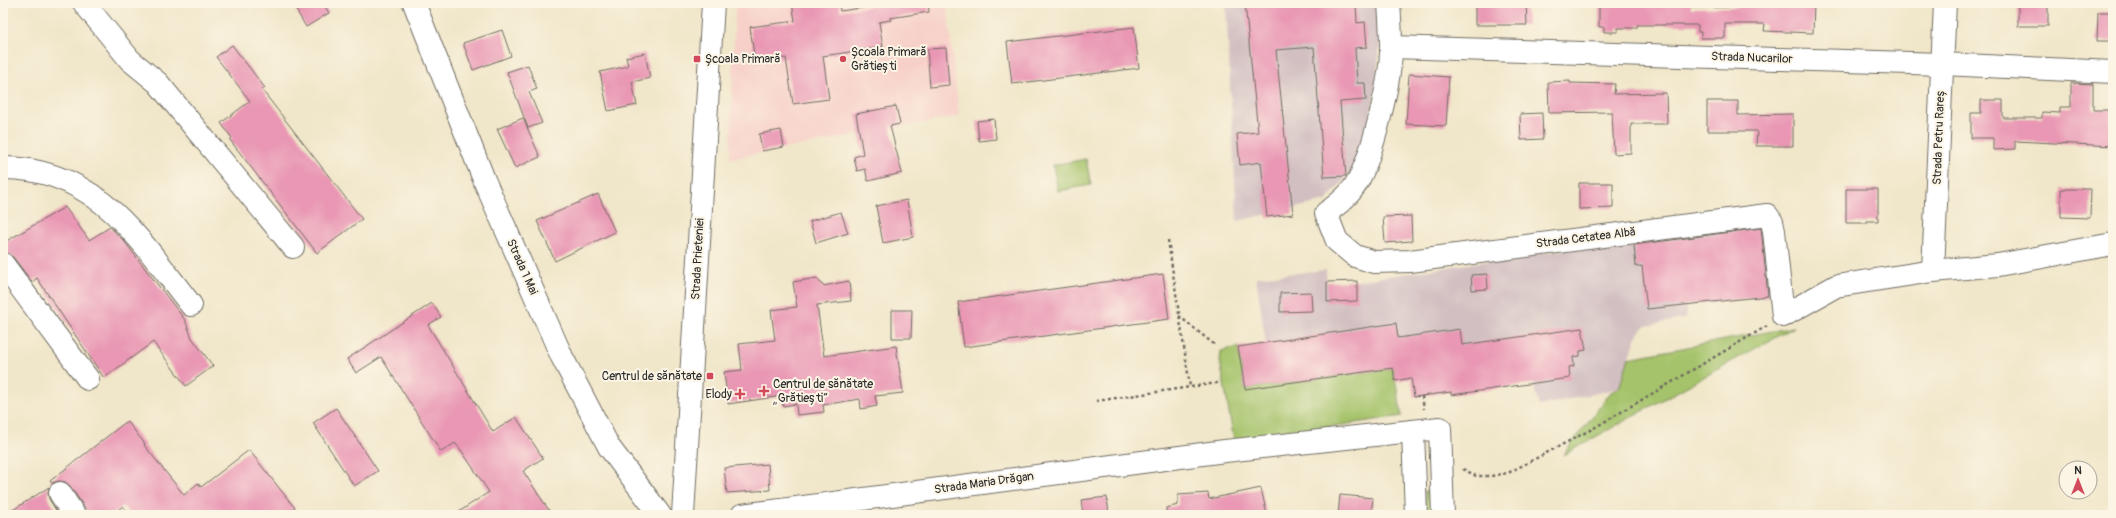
<svg xmlns="http://www.w3.org/2000/svg" width="2116" height="518" viewBox="0 0 2116 518" font-family="Pangolin,sans-serif">
<style>
.built{fill:#f7d1c9}
.industrial{fill:#d2bfc1}
.green{fill:#a5c36a;stroke:#68774a}
.building{fill:#e997b4}
.lines{fill:none;stroke-linecap:round;stroke-linejoin:round}
.minor-casing{stroke:#706c62;stroke-width:24}
.path{stroke:#706c62;stroke-width:2.5;stroke-dasharray:3 3;stroke-linecap:butt}
.minor{stroke:#fff;stroke-width:22}
.poi-dot{fill:#d1495b;stroke:#fcf5e5;stroke-width:1.5}
.labels{text-anchor:middle;dominant-baseline:central;stroke-width:4;stroke-linejoin:round;paint-order:stroke}
.poi-label{font-size:12px;fill:#2b2b2b;stroke:#fcf5e5;text-anchor:start}
.street-label{font-size:12px;fill:#2b2b2b;stroke:#fcf5e5}
</style>
<rect width="100%" height="100%" fill="#fcf5e5"/>
<filter id="ink" filterUnits="userSpaceOnUse"><feTurbulence type="fractalNoise" baseFrequency=".025" numOctaves="2"/><feDisplacementMap in="SourceGraphic" scale="8" xChannelSelector="R" yChannelSelector="G"/><feConvolveMatrix kernelMatrix="1 2 1 2 8 2 1 2 1" color-interpolation-filters="sRGB"/></filter>
<filter id="wash" filterUnits="userSpaceOnUse"><feTurbulence type="fractalNoise" baseFrequency=".012" numOctaves="4" result="noise"/><feDisplacementMap in="SourceGraphic" scale="16" xChannelSelector="R" yChannelSelector="G"/><feGaussianBlur stdDeviation="0.9" result="paint"/><feColorMatrix in="noise" values="0 0 0 0 0 0 0 0 0 0 0 0 0 0 0 0 0 1.4 0 .05"/><feComposite in="paint" operator="in"/></filter>
<g filter="url(#wash)">
<rect width="100%" height="100%" fill="#f0e6c9"/>
<!-- built -->
<path class="built" d="M735,3H947L959,116L730,159Z"/>
<!-- industrial -->
<g class="industrial">
<path d="M1226,3H1376L1380,40L1376,89L1360,161L1326,201L1237,221Z"/>
<path d="M1765,224L1773,296L1686,305V318L1646,326L1638,333L1619,388L1539,406L1533,383L1451,395L1448,373L1434,394L1414,397L1411,378L1395,381L1393,368L1245,389L1238,347L1266,343L1256,277L1326,270L1328,302L1357,301V281L1633,239Z"/>
</g>
<!-- green -->
<g class="green">
<path d="M1086,159L1091,185L1058,191L1053,165Z"/>
<path d="M1794,327L1563,455L1611,392L1619,388L1629,358Z"/>
<path d="M1238,347L1245,389L1393,368L1402,416L1234,441L1220,361L1221,351Z"/>
<rect x="1425" y="491" width="10" height="24"/>
</g>
<g id="blocks">
<!-- building -->
<g class="building">
<path d="M292,3H323L329,13L306,27Z"/>
<path d="M792,3H839L840,11L877,6V3H928L929,12L890,18L891,20L879,22L883,47L823,56L829,99L793,104L786,58L755,62L750,27L795,21Z"/>
<path d="M1245,3H1356L1357,23L1365,22L1367,47L1355,48L1357,83H1365L1366,100L1340,102L1346,176L1324,177L1314,47L1276,50L1293,214L1267,217L1261,162L1240,165L1237,134L1258,132Z"/>
<path d="M1475,3H1526L1527,25H1475Z"/>
<path d="M1599,3H1691V8L1739,7V3H1814L1813,33L1764,31L1765,24H1725V38H1701V32H1698V25H1637V28H1618V32H1604V27H1599Z"/>
<rect x="2018" y="3" width="30" height="23"/>
<path d="M2098,12H2113V41H2097Z"/>
<path d="M1134,27L1139,68L1012,84L1007,42Z"/>
<path d="M502,30L511,56L473,70L463,43Z"/>
<path d="M232,45L265,88L262,90L362,219L317,253L230,140L232,138L221,123L250,101L216,57Z"/>
<path d="M946,48L949,85L930,87L927,49Z"/>
<path d="M645,53L650,78L632,82L637,105L608,111L600,72L628,66L626,57Z"/>
<path d="M528,65L537,89L529,92L542,123L528,128L507,72Z"/>
<path d="M1409,74L1449,77L1446,126L1406,124Z"/>
<path d="M1570,81V83L1615,84L1614,94L1666,93L1667,124H1631V153L1614,154L1612,112L1549,113L1548,82Z"/>
<path d="M2071,83L2093,84V110H2113V146L2015,141V149L1993,150V138H1971V113H1981V100H2003V118H2042V112L2060,113V107H2071Z"/>
<path d="M1707,101H1738V115L1793,114V146H1756L1757,131H1707Z"/>
<path d="M896,106L900,124L890,126L902,173L868,181L865,169L857,171L854,157L863,154L856,114Z"/>
<path d="M1542,113L1543,139L1521,140L1520,114Z"/>
<path d="M523,118L540,157L515,168L497,129Z"/>
<path d="M994,119L996,139L979,141L977,121Z"/>
<path d="M781,130L784,147L762,151L759,134Z"/>
<path d="M1579,183H1613V208L1579,209Z"/>
<path d="M1846,189H1878V221H1867V223H1846Z"/>
<path d="M2061,189H2091L2090,218L2061,217Z"/>
<path d="M598,194L615,232L555,261L537,221Z"/>
<path d="M907,200L913,237L883,243L876,206Z"/>
<path d="M65,207L89,240L110,227L124,241L185,320L192,338L213,366L186,386L153,342L104,378L37,278L32,282L13,257L3,252V243Z"/>
<path d="M841,212L848,233L816,243L810,221Z"/>
<path d="M1411,216L1412,241L1385,243L1383,217Z"/>
<path d="M1761,228L1768,296L1647,309L1642,266L1636,267L1634,245Z"/>
<path d="M1163,274L1169,319L964,347L958,302Z"/>
<path d="M1487,274L1488,289L1472,290L1471,275Z"/>
<path d="M817,278L823,286L849,281L851,301L817,305L824,356L896,346L903,393L875,396L877,406L861,409L860,399L823,405L824,412L797,415L796,404L783,406L782,396L728,404L724,372L742,370L739,344L775,340L771,310L797,307L793,282Z"/>
<path d="M1357,281V301L1327,302V282Z"/>
<path d="M1311,292L1312,311L1280,312V293Z"/>
<path d="M432,303L441,317L428,325L493,432L516,417L543,458L523,471L552,515H454L489,492L461,450L455,443L441,452L381,357L356,373L347,359Z"/>
<path d="M892,310H912L911,338H892Z"/>
<path d="M1396,323L1398,338L1460,329L1462,345L1582,328L1586,350L1580,351V356L1573,357L1574,366L1569,367L1570,378L1451,395V392L1414,397L1411,378L1395,381L1393,368L1245,389L1238,347Z"/>
<path d="M336,408L378,471L354,486L313,423Z"/>
<path d="M127,421L145,444L144,445L184,495L198,483L201,487L249,450L295,508L285,515H130L123,506L112,515H86L85,508L70,486L65,482L59,481L52,483L50,481Z"/>
<path d="M768,464L770,490L727,493L724,468Z"/>
<path d="M49,487L48,493L49,499L59,515H5Z"/>
<path d="M1261,488L1267,515H1166V508L1178,505V495L1208,493L1209,499Z"/>
<path d="M1340,495L1373,498L1371,515H1338Z"/>
<path d="M1107,497L1109,515H1083L1081,500Z"/>
</g>
</g>
</g>
<g filter="url(#ink)">
<use href="#blocks" fill-opacity="0" stroke="#706c62" stroke-width="1"/>
<g class="lines">
<defs>
<g id="minor">
<path d="M84,3L130,60L158,83L293,247"/>
<path d="M414,3L485,182L562,357L609,447L660,515"/>
<path d="M1389,3C1390,17 1391,32 1391,46C1392,76 1372,159 1356,184C1349,196 1337,205 1326,213L1337,241L1355,256L1374,262L1410,261L1767,215L1772,222L1774,231L1783,316L1836,286L1933,271L1998,265L2113,244"/>
<path d="M1391,47L1942,64L2113,72"/>
<path d="M3,168C97,168 139,239 191,305"/>
<path d="M3,264L88,379"/>
<path d="M1933,271L1945,3"/>
<path d="M1413,431L1416,515"/>
<path d="M60,493L74,515"/>
<path d="M683,515L713,3"/>
<path d="M742,515L1225,451L1440,428L1443,515"/>
</g>
</defs>
<!-- minor casing -->
<use href="#minor" class="minor-casing"/>
<!-- path -->
<g class="path">
<path d="M1168,240L1190,387"/>
<path d="M1179,316L1216,346"/>
<path d="M1422,396L1424,409"/>
<path d="M1096,401L1217,383"/>
<path d="M1463,469L1476,476H1491L1508,473L1594,428L1767,326"/>
</g>
<!-- minor -->
<use href="#minor" class="minor"/>
</g>
</g>
<!-- markers -->
<g class="poi-dot">
<rect x="693" y="55" width="8" height="8" rx="2"/>
<circle cx="843" cy="59" r="4"/>
<rect x="706" y="372" width="8" height="8" rx="2"/>
<path d="M762 385h4v4h4v4h-4v4h-4v-4h-4v-4h4z"/>
<path d="M738 388h4v4h4v4h-4v4h-4v-4h-4v-4h4z"/>
</g>
<g class="labels">
<!-- poi labels -->
<g class="poi-label">
<text x="851" y="52">Școala Primară<tspan x="851" dy="14">Grătiești</tspan></text>
<text x="705" y="59">Școala Primară</text>
<text x="702" y="376" text-anchor="end">Centrul de sănătate</text>
<text x="773" y="384">Centrul de sănătate<tspan x="773" dy="14">„Grătiești“</tspan></text>
<text x="732" y="394" text-anchor="end">Elody</text>
</g>
<!-- street labels -->
<g class="street-label">
<text transform="translate(1752 58) rotate(2)">Strada Nucarilor</text>
<text transform="translate(1939 137) rotate(-88)">Strada Petru Rareș</text>
<text transform="translate(1586 238) rotate(-7)">Strada Cetatea Albă</text>
<text transform="translate(698 259) rotate(-87)">Strada Prieteniei</text>
<text transform="translate(522 267) rotate(66)">Strada 1 Mai</text>
<text transform="translate(984 483) rotate(-8)">Strada Maria Drăgan</text>
</g>
</g>
<!-- margin -->
<rect width="2116" height="518" fill="none" stroke="#fcf5e5" stroke-width="16"/>
<!-- north arrow -->
<g transform="translate(2078 480)"><circle r="19" fill="#fcf5e5" stroke="#a8a49b"/>
<path d="M0-3L7 15L0 10L-7 15Z" fill="#d1495b"/>
<text y="-6" font-size="11" font-weight="bold" text-anchor="middle" fill="#2b2b2b">N</text>
</g>
</svg>
